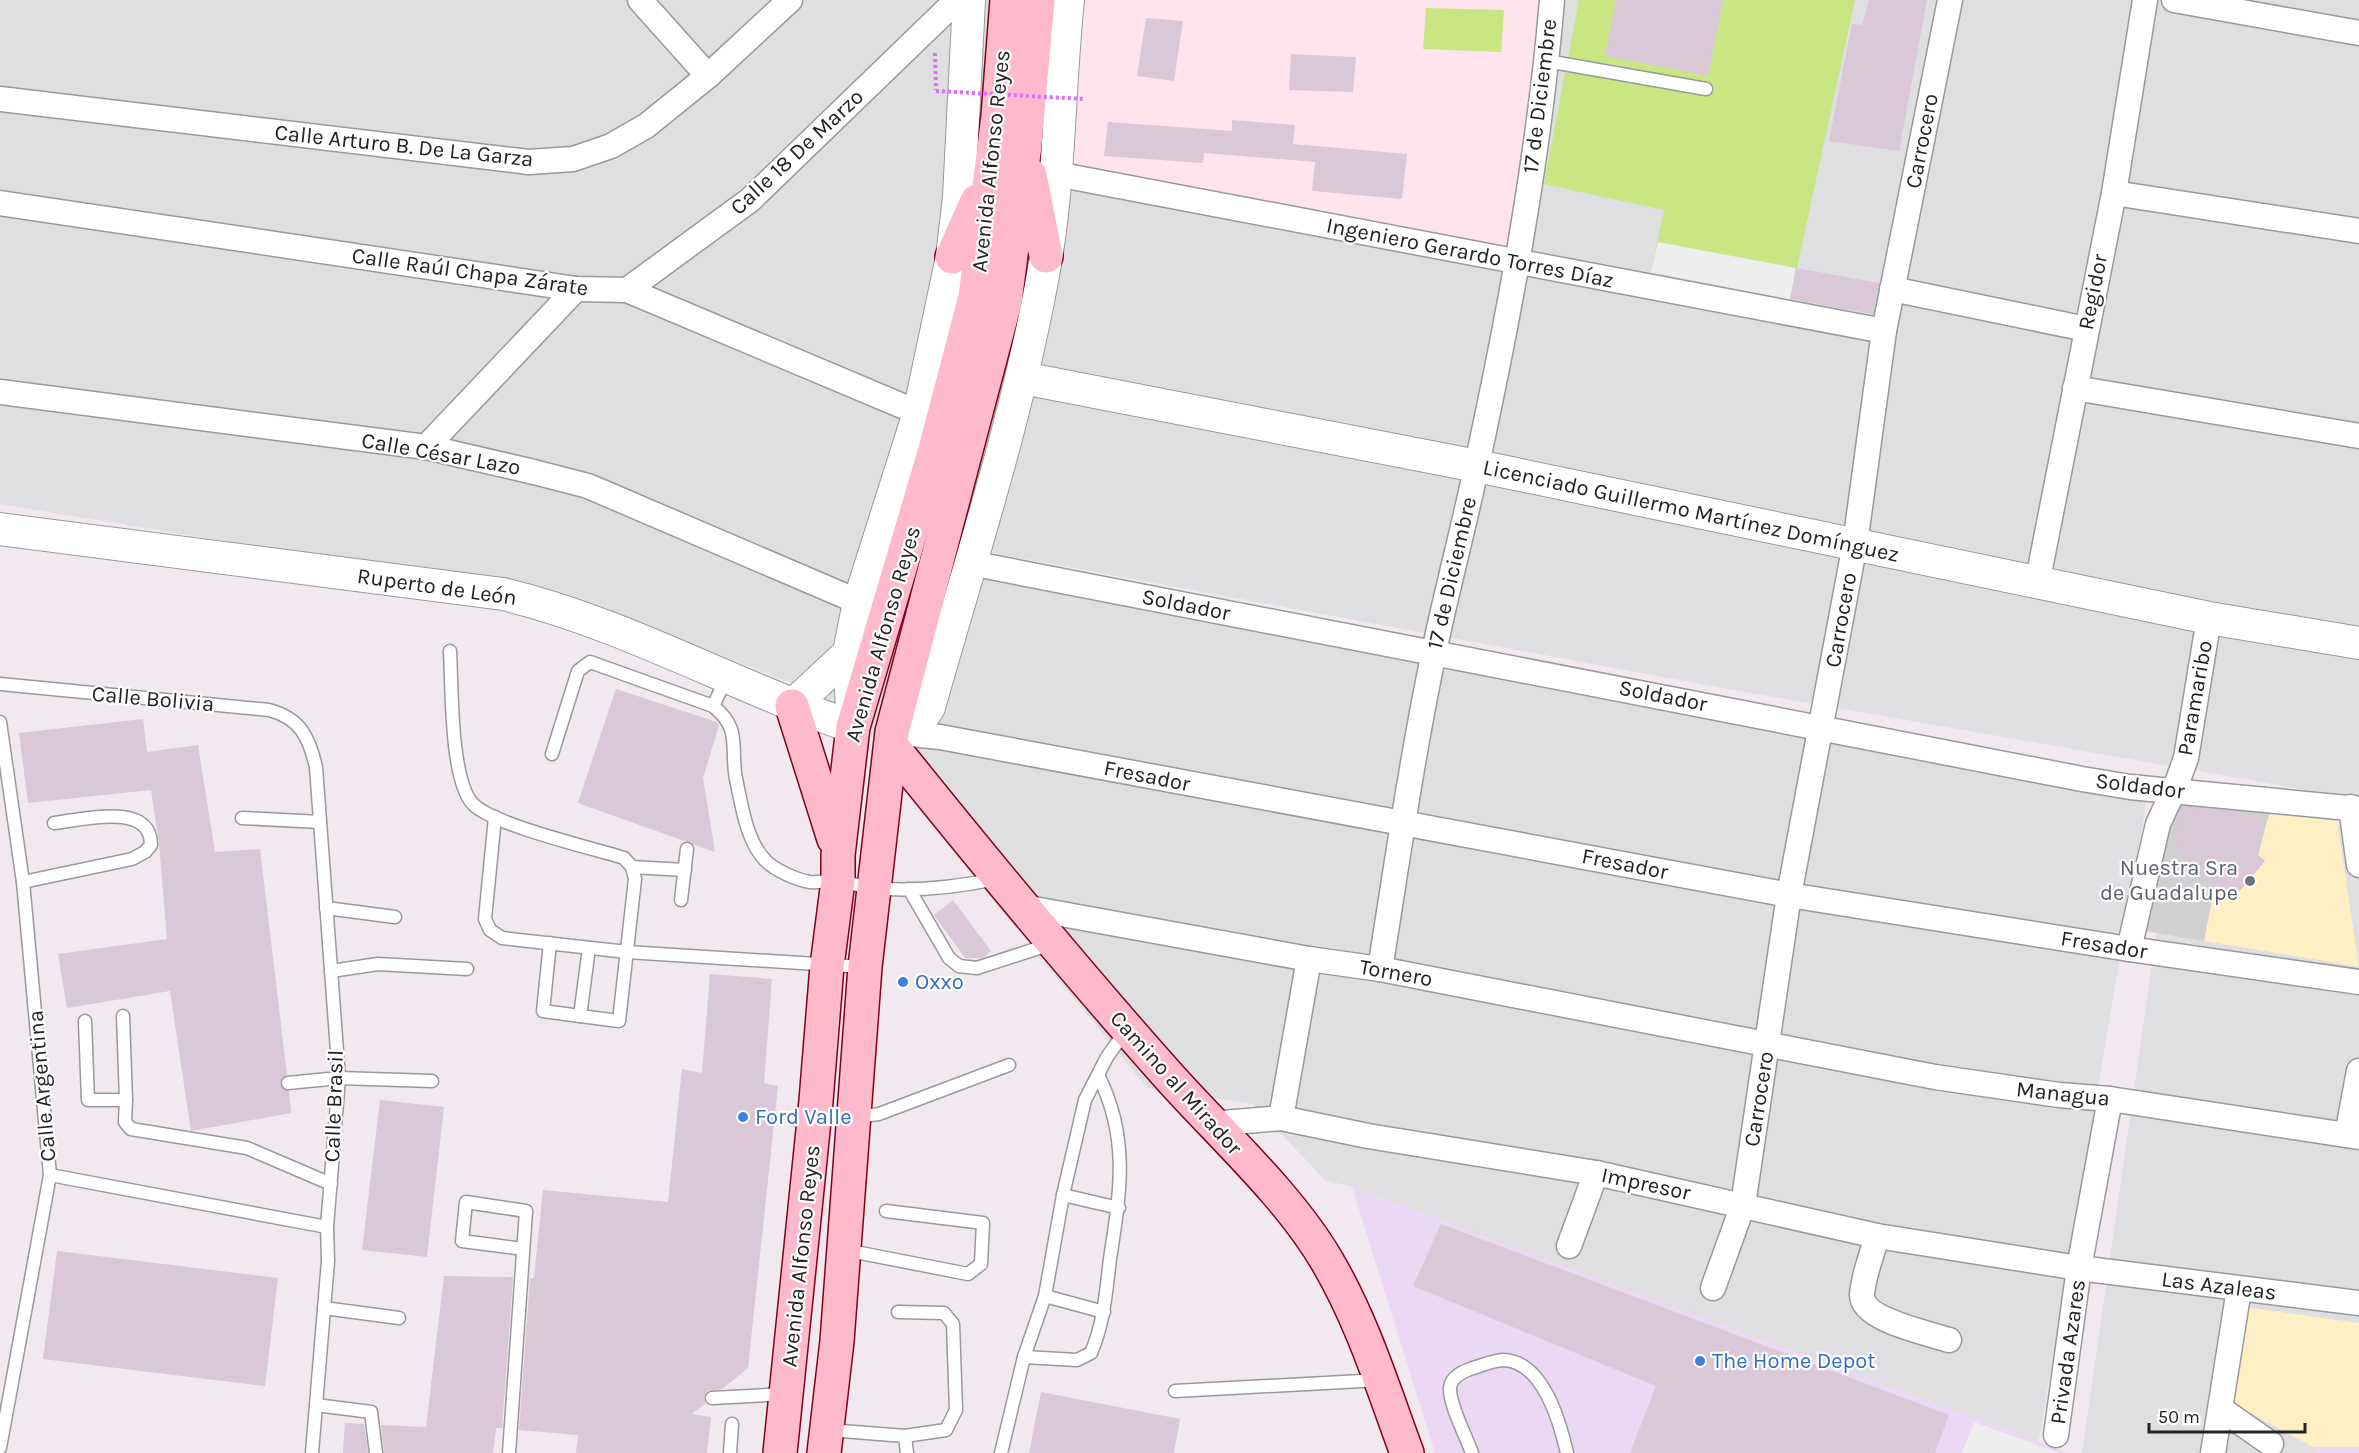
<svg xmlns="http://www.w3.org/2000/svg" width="2359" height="1453" viewBox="0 0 2359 1453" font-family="Karla,sans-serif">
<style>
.residential{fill:#dfdee0}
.commercial{fill:#ecd7f4}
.education{fill:#ffe4ed}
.religious{fill:#d0d0d0}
.park{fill:#fef0c4}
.pitch{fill:#c8e681}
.parking{fill:#eee}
.building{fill:#dac7d7}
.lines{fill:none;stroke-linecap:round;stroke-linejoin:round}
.service-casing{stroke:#999;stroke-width:15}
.minor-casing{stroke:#999;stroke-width:27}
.tertiary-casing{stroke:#999;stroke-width:34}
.secondary-casing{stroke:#81001a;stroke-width:36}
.path{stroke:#e06cff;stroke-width:4;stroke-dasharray:3 3;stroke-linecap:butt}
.service{stroke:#fff;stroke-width:12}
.minor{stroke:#fff;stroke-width:24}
.tertiary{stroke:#fff;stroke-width:32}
.secondary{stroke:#febacc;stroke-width:33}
.path-bridge{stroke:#e06cff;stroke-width:4;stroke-dasharray:3 3;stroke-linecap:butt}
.worship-dot{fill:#6b7280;stroke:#fff;stroke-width:2}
.shop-dot{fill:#3f7fe0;stroke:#fff;stroke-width:2}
.labels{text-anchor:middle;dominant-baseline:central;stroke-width:4.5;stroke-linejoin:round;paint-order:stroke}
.street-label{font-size:22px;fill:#222;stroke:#fff}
.worship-label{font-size:22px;fill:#5b616d;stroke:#fff;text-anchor:end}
.shop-label{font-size:22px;fill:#366cbe;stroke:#fff;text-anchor:start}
</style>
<rect width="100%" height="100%" fill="#f2e8ef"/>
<!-- residential -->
<g class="residential">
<path d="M0,0H2359V799L1728,689L987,552L913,545L2147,797L2038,1445L1352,1187L1325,1180L1253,1104L1147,1088L926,818L876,741L814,692L580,600L0,504Z"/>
<path d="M2176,798L2359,829V1446L2314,1447L2315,1453H2082Z"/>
</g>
<!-- commercial -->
<g class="commercial">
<path d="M1352,1187L2069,1453H1435Z"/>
<path d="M2313,1447H2359V1453H2315Z"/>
</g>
<!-- education -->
<path class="education" d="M1078,0H1543L1507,247L1062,177Z"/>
<!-- religious -->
<path class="religious" d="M2176,795L2270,811L2359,967L2140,930Z"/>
<!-- park -->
<g class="park">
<path d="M2270,811L2337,821L2359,967L2204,941L2214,890L2232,900L2264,861L2258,855Z"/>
<path d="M2245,1307L2359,1323V1447H2313L2228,1401Z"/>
</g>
<!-- pitch -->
<g class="pitch">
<path d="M1579,0H1855L1790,300L1651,272L1664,210L1544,184Z"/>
<path d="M1426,8L1504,10L1501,52L1423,49Z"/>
</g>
<!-- parking -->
<g class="parking">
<path d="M1658,242L1796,268L1790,300L1651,272Z"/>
<path d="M1974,1422L2059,1453H1962Z"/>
</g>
<!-- building -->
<g class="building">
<path d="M1616,0H1723L1708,76L1605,56Z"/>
<path d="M1869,0H1927L1899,151L1829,141L1852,24L1862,25Z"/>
<path d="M1146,18L1183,21L1174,81L1137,76Z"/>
<path d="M1291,54L1356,57L1353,92L1289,90Z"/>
<path d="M1232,120L1295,125L1293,144L1407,154L1402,199L1312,191L1315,162L1204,153L1203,163L1104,156L1108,122L1232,131Z"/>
<path d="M1796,268L1879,283L1873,314L1790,299Z"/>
<path d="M616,689L717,722L719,725L703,778L715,852L578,803Z"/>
<path d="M143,719L147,752L198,745L215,852L260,849L287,1075L281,1079L280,1084L289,1091L291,1113L191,1131L170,991L67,1008L58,954L167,939L159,843L151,790L28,803L19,733Z"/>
<path d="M2182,806L2255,815L2265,825L2258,855L2265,861L2232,900L2208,886L2214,880L2170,848L2178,838L2174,832Z"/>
<path d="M953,900L991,951L983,958H965L934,915Z"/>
<path d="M710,974L772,979L764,1083L778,1086L748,1368L722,1389L707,1391L704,1398L706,1403L692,1414L711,1417L707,1453H576L578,1435L519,1430L530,1278H534L543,1190L668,1202L682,1069L702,1073Z"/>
<path d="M380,1100L444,1107L427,1257L362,1250Z"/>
<path d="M1441,1224L1949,1415L1935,1453H1630L1656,1386L1413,1286Z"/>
<path d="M57,1251L278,1278L265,1386L43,1359Z"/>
<path d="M444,1276L513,1277L502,1428H496L493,1453H384L381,1425L426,1427Z"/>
<path d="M1041,1392L1180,1419L1174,1453H1029Z"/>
<path d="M345,1423L364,1424L368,1453H343Z"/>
</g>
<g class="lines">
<defs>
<g id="service">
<path d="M1547,61L1706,89"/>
<path d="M450,651C452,685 450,780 473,804C493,825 592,848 624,858L632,867L635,879L619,1021L580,1016"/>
<path d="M0,684L269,710C300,718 309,737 316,767L339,1078L327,1227L328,1261L312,1453"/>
<path d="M713,706L727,677"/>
<path d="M0,722L23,882L50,1175L0,1448"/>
<path d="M552,754L578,671L590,662L713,706C742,729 730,747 736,779C742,806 746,840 765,860C774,870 797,880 810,882C819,883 829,880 837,881C850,882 861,887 873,888C914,892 957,887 996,879"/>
<path d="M495,817L485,919L490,930L502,938L627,952L864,967"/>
<path d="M242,818L320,822"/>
<path d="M632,867L685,870"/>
<path d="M23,882L132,859L145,852L151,845C151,801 82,820 54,823"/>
<path d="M909,889L949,958L959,966L977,968L1051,944"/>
<path d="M681,900L687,849"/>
<path d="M326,908L395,917"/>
<path d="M550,943L543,1011L580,1016L589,948"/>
<path d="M331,971L378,964L467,969"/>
<path d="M123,1016L126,1100"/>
<path d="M85,1021L88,1100H126L125,1122L131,1129L247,1148L331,1184"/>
<path d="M288,1083L339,1078L432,1081"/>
<path d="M855,1117L879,1114L1009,1065"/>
<path d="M50,1175L327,1227"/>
<path d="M1063,1195L1119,1208"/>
<path d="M845,1250L968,1274L981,1264L983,1223L886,1211"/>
<path d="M1045,1296L1104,1312"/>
<path d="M324,1308L399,1318"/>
<path d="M898,1312L944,1313L953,1324L956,1410L946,1430L905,1436"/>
<path d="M1024,1357L1077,1360L1091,1353C1104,1323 1106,1292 1110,1259C1120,1193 1130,1138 1098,1075"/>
<path d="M1175,1391L1380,1380"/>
<path d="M712,1398L785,1394"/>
<path d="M316,1405L371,1412L376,1453"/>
<path d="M829,1430L905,1436L907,1453"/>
<path d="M509,1453L526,1211L466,1202L462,1241L523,1249"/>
<path d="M730,1453L732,1424"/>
<path d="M1001,1453L1024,1357L1045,1296L1063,1195L1085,1100L1107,1057L1127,1029"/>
<path d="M1472,1453C1466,1436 1449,1404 1450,1388C1451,1376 1464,1371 1473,1368C1483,1365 1494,1360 1504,1360C1543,1362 1560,1422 1567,1453"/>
</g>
<g id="minor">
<path d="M640,0L708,76"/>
<path d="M2174,0L2359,33"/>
<path d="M0,99L529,162L573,159L611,146L646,126L708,76L790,0"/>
<path d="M1056,174L1884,331"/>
<path d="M2114,193L2359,231"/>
<path d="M0,203L576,289L627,290L919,413"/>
<path d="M1892,289L2086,329"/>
<path d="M627,290L750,200L957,0"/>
<path d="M2075,388L2359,436"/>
<path d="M0,392L426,447L534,472L588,486L859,602"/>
<path d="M426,447L576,289"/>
<path d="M970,563L2082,779L2130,787L2359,809"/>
<path d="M2037,584L2114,193L2145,0"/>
<path d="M892,732L940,737L1789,895L2129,949L2359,982"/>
<path d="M2351,807L2359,865"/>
<path d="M1023,907L1309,959L1380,969L1935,1077L2059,1095L2110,1099L2359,1137"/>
<path d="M2129,949L2158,824L2177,783L2186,758L2209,618"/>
<path d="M1380,969C1397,863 1412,757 1434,652C1447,589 1464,527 1477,464C1510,311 1539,156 1552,0"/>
<path d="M1281,1118L1309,959"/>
<path d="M1211,1124L1281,1118L1368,1136L1596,1173L1877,1236L2079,1268L2359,1303"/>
<path d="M2347,1135L2359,1071"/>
<path d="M1877,1236C1872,1255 1863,1276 1862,1295C1862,1320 1928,1333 1949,1340"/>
<path d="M1569,1246L1596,1173"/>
<path d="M1713,1288L1743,1205L1789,895L1855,544L1884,331L1950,0"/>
<path d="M2221,1409L2271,1444"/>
<path d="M2056,1435L2079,1268L2110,1099"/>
<path d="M2213,1453L2239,1289"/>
</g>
<g id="tertiary">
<path d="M1023,378L1477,466L2209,618L2359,643"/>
<path d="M0,529L503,594C624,623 735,687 853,727L849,653L859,602L919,413L952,257L959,197L969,0"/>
<path d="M792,706L849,653"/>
<path d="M892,732L921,719L929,707C971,558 1020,411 1046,258C1060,173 1059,86 1068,0"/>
</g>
<g id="secondary">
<path d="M1030,175L1046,256"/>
<path d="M952,257L977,201"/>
<path d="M792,706L834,839"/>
<path d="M891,745C980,856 1070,965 1165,1072C1217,1131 1288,1194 1327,1261C1362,1320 1383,1388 1407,1453"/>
<path d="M780,1453L816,1101L827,966L838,881V855L853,727L934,453L975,297L998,116L1007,0"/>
<path d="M824,1453L837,1341L865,967L892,732L1005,302L1025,145L1038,0"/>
</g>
</defs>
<!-- service casing -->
<use href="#service" class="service-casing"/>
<!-- minor casing -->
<use href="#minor" class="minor-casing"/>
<!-- tertiary casing -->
<use href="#tertiary" class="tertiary-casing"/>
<!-- secondary casing -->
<use href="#secondary" class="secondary-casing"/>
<!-- path -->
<path class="path" d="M935,53L936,90"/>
<!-- service -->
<use href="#service" class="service"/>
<!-- minor -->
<use href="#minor" class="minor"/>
<!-- tertiary -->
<use href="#tertiary" class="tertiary"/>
<!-- secondary -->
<use href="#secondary" class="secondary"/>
<!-- path-bridge -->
<path class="path-bridge" d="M936,91L1084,99"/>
</g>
<!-- markers -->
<circle class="worship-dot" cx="2250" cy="881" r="6"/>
<g class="shop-dot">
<circle cx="903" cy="982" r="6"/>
<circle cx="743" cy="1117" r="6"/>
<circle cx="1700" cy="1361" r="6"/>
</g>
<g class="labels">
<!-- street labels -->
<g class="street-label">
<text transform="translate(1540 96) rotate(-83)">17 de Diciembre</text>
<text transform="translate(1922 141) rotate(-79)">Carrocero</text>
<text transform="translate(404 146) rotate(6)">Calle Arturo B. De La Garza</text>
<text transform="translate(797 152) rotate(-43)">Calle 18 De Marzo</text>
<text transform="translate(991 161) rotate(-84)">Avenida Alfonso Reyes</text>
<text transform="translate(1470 253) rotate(11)">Ingeniero Gerardo Torres Díaz</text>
<text transform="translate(470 272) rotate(8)">Calle Raúl Chapa Zárate</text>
<text transform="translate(2093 292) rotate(-79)">Regidor</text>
<text transform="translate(441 454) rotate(10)">Calle César Lazo</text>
<text transform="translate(1691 511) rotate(12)">Licenciado Guillermo Martínez Domínguez</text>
<text transform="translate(1452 573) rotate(-77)">17 de Diciembre</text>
<text transform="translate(437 587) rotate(8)">Ruperto de León</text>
<text transform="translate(1186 605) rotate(11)">Soldador</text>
<text transform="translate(1841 620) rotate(-80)">Carrocero</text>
<text transform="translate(883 634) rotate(-74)">Avenida Alfonso Reyes</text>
<text transform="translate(1663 696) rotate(11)">Soldador</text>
<text transform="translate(2195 698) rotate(-80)">Paramaribo</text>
<text transform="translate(153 699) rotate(5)">Calle Bolivia</text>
<text transform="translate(1147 776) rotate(11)">Fresador</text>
<text transform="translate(2140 786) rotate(7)">Soldador</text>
<text transform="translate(1625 864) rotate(11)">Fresador</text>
<text transform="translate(2104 945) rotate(9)">Fresador</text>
<text transform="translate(1396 973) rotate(10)">Tornero</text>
<text transform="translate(1176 1083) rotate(48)">Camino al Mirador</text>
<text transform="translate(42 1086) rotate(-95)">Calle Argentina</text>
<text transform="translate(2063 1094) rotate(6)">Managua</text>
<text transform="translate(1759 1099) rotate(-81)">Carrocero</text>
<text transform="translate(334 1106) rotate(-88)">Calle Brasil</text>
<text transform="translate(1646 1184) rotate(12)">Impresor</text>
<text transform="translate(801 1256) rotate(-84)">Avenida Alfonso Reyes</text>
<text transform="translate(2219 1286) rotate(7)">Las Azaleas</text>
<text transform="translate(2068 1352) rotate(-82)">Privada Azares</text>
</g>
<!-- worship labels -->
<g class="worship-label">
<text x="2238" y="868">Nuestra Sra<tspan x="2238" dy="25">de Guadalupe</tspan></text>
</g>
<!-- shop labels -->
<g class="shop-label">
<text x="915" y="982">Oxxo</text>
<text x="755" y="1117">Ford Valle</text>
<text x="1712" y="1361">The Home Depot</text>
</g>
</g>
<!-- scale -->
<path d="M2149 1423v9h156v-9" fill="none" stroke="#222222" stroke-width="3"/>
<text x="2158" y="1423" font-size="18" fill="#222222" stroke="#ffffff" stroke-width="4.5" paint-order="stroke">50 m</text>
</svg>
